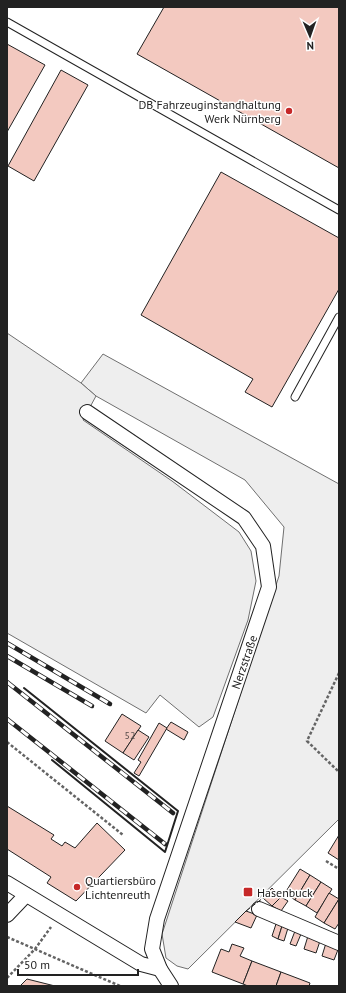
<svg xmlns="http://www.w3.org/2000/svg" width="346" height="993" viewBox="0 0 346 993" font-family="'PT Sans',sans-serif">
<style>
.green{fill:#eee;stroke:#6f6f6f}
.parking{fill:#ededed;stroke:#6f6f6f}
.building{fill:#f3c9c0;stroke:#222}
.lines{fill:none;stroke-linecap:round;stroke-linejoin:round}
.lane-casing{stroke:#222;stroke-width:9}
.street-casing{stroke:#222;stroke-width:16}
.path{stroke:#646464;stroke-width:2.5;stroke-dasharray:3 2;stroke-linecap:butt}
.lane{stroke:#fff;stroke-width:7}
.street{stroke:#fff;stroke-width:14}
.rail-casing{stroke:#222;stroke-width:4.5}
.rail{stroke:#fff;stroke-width:3;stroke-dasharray:9;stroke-linecap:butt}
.fence{stroke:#222;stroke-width:1;stroke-dasharray:5 2;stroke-linecap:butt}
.wall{stroke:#222;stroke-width:2}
.poi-dot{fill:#c62828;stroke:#fff;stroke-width:1.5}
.labels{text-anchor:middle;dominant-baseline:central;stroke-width:3;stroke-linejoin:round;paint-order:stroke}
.number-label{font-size:10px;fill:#564c4a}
.poi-label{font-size:12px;fill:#222;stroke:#fff;text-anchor:start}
.street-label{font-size:12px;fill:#222;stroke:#fff}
</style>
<rect width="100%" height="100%" fill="#fff"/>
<!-- green -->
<path class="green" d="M103,354L339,484V819L188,969L177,966L166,958L162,934L279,576L284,527L245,480L96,396L81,383Z"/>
<!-- parking -->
<path class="parking" d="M7,333L81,383L96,396L83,420L172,481L239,532L251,551L256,581L248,620L213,717L199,727L160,695L146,713L7,633Z"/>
<!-- building -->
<g class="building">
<path d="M164,7H339V168L137,54Z"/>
<path d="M7,44L45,65L7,132Z"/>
<path d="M61,70L88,85L34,181L8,166Z"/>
<path d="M221,172L339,238V289L272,407L245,392L253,379L141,315Z"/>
<path d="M122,714L141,726L123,753L105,741Z"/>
<path d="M171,722L188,732L184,740L166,729Z"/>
<path d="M159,723L167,728L139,776L134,773L141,762L138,760Z"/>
<path d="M138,730L149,737L134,760L123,753Z"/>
<path d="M7,806L54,835L51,839L62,846L65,842L75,848L97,823L125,850L76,901L47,883L51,877L7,849Z"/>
<path d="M339,835V860L328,853Z"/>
<path d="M300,869L310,875L295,900L285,893Z"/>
<path d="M310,875L321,882L306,906L295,900Z"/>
<path d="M321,882L332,889L317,913L306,906Z"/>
<path d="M272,888L281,897L272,906L263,898Z"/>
<path d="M329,893L339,899L324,923L315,917Z"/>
<path d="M281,897L288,901L281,911L272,906Z"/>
<path d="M339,899V923L335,929L324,923Z"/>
<path d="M246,911L257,915L251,928L235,922Z"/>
<path d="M276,924L282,926L278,939L272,936Z"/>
<path d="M282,926L288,928L284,941L278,939Z"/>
<path d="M295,931L301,934L296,946L290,944Z"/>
<path d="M308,936L320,941L316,953L304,949Z"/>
<path d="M326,943L339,947L334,960L322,956Z"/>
<path d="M232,944L244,948L240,956L252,961L243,984L212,972L221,949L229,952Z"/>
<path d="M252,961L281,972L276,986H248L243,984Z"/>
<path d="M281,972L310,983L309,986H276Z"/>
<path d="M27,979L55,986H20Z"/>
</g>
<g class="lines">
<defs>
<g id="lane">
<path d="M7,22L339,210"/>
<path d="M295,397L339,317"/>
</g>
<g id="street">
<path d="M87,412L244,518L263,546L269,587L157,919L152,949L160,969L171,986"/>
<path d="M7,883L141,964L160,969"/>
<path d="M259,909L339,943"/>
<path d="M7,915L26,895"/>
</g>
</defs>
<!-- lane casing -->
<use href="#lane" class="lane-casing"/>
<!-- street casing -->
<use href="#street" class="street-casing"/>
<!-- path -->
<g class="path">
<path d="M339,673L307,741L339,772"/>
<path d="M7,742L123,835"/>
<path d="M326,861L339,869"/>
<path d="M7,937L120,986"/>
<path d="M7,978L35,949L51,927"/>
</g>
<!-- lane -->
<use href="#lane" class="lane"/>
<!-- street -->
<use href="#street" class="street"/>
<defs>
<g id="rail">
<path d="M7,643L110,704"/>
<path d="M7,656L92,706"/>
<path d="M7,682L173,813"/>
<path d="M7,719L165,844"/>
</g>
</defs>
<!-- rail casing -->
<use href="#rail" class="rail-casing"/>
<!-- rail -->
<use href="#rail" class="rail"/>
<!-- fence -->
<path class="fence" d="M246,911L263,898"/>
<!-- wall -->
<path class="wall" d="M24,688L178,811L165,852L52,760"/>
</g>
<!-- markers -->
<g class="poi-dot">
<circle cx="289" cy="111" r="4"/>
<circle cx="77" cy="887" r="4"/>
<rect x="243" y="887" width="10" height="10" rx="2"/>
</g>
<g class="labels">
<!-- number labels -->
<g class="number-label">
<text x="130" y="735">52</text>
</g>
<!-- poi labels -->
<g class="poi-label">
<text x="281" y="104" text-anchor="end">DB Fahrzeuginstandhaltung<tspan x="281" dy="14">Werk Nürnberg</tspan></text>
<text x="85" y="880">Quartiersbüro<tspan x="85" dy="14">Lichtenreuth</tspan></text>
<text x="257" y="892">Hasenbuck</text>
</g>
<!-- street labels -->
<g class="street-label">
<text transform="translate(244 662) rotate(-71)">Nerzstraße</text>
</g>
</g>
<!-- border -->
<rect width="346" height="993" fill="none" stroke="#222222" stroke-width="16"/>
<!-- north arrow -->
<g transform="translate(310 36) rotate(178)" stroke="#ffffff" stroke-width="3" paint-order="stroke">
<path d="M0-3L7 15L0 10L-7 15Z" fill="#222222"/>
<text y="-6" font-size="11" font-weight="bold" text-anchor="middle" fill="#222222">N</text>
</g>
<!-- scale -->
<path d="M18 969v6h120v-6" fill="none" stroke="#222222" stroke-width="2"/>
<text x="24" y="969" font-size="12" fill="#222222" stroke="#ffffff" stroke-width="3" paint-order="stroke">50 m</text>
</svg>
